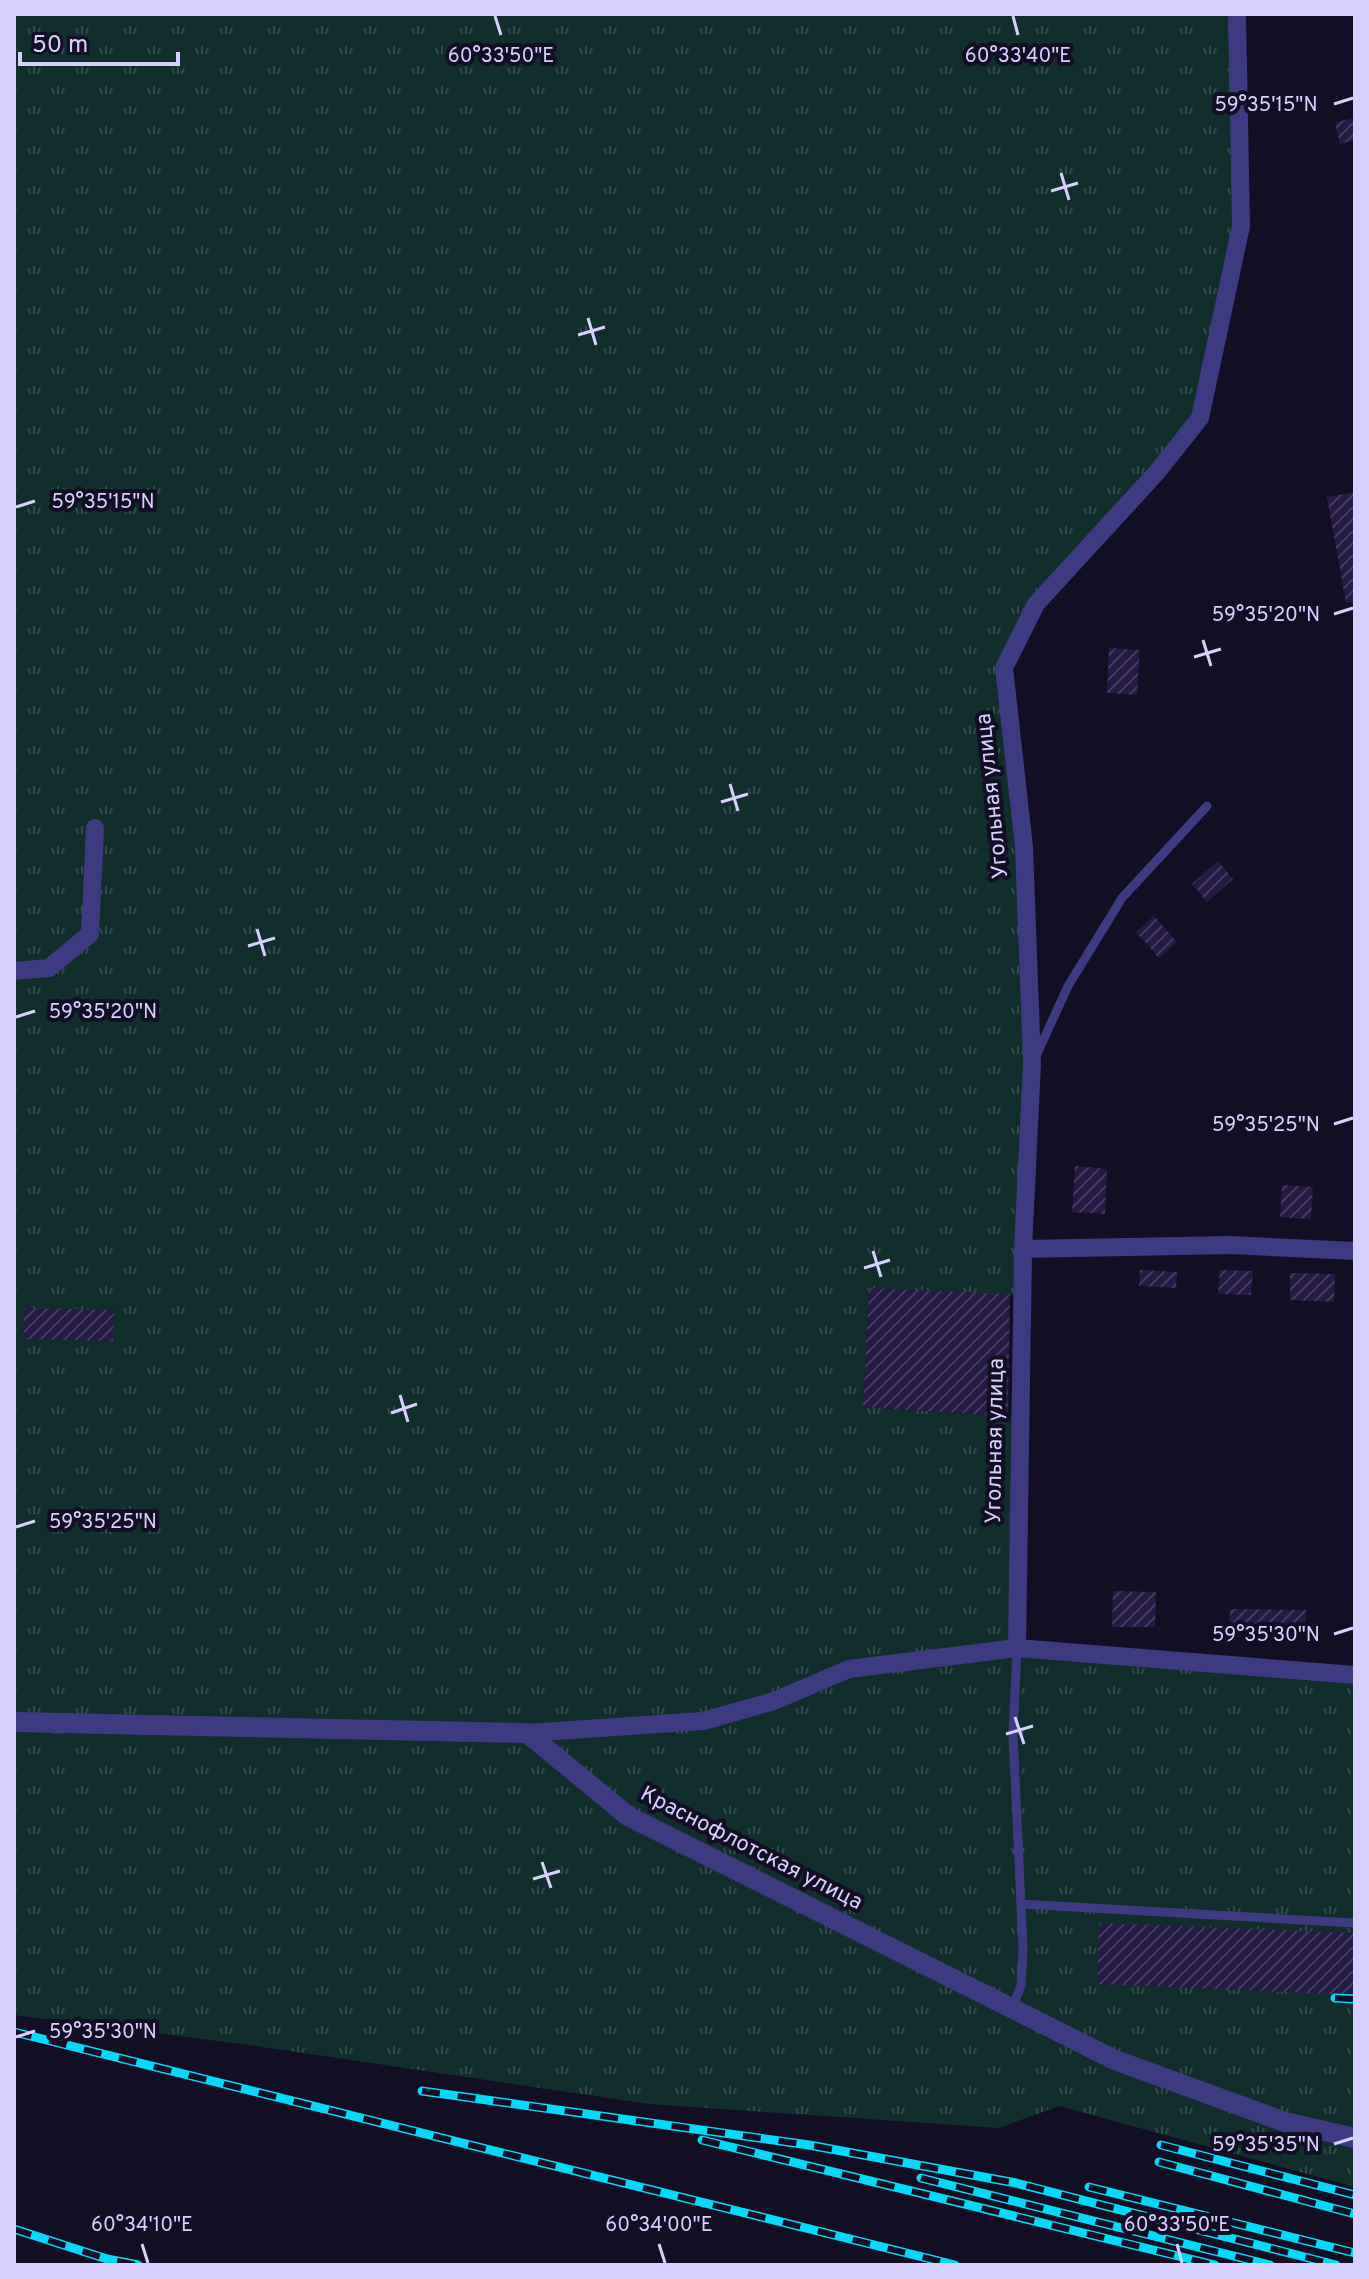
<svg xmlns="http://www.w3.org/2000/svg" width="1369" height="2279" viewBox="0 0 1369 2279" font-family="Overpass,sans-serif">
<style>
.grass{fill:url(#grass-tufts)}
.building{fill:url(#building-hatch)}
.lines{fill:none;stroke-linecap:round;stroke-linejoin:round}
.service{stroke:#3e3a81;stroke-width:9}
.minor{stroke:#3e3a81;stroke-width:18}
.tertiary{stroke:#3e3a81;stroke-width:20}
.rail-casing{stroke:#03daf8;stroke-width:9}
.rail{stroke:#120e23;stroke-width:6;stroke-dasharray:18;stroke-linecap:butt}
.ticks{fill:none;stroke:#d7d0fe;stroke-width:3}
.labels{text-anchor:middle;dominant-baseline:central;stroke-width:8;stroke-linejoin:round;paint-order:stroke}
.street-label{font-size:22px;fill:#d7d0fe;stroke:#120e23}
.ticks-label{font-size:20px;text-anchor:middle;fill:#d7d0fe;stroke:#120e23;stroke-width:8;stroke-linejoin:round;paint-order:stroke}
</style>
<defs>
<pattern id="grass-tufts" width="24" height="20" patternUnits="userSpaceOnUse" patternTransform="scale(2)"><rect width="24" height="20" fill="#112d2c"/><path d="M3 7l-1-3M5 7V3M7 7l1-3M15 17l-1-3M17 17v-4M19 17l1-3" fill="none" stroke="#334a4c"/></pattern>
<pattern id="building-hatch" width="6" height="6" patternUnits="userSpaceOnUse" patternTransform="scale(2)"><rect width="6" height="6" fill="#241a44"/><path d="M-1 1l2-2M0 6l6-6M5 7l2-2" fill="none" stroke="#433a60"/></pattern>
</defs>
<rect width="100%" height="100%" fill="#120e23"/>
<!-- grass -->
<path class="grass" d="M14,14H1237L1241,226L1200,418L1036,604L1004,668L1024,847L1022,1296L869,1288L863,1407L1020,1417L1017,1648L1355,1677V2187L1059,2106L999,2128L649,2104L249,2045L14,2015Z"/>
<!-- building -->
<g class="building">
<path d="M1355,118V140L1340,144L1335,122Z"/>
<path d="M1355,492V602L1346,603L1327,497Z"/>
<path d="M1109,648L1140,650L1137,695L1107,693Z"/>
<path d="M1218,861L1233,879L1207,902L1192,884Z"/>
<path d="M1154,916L1177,942L1159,958L1136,932Z"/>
<path d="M1075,1166L1107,1169L1105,1214L1072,1212Z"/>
<path d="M1282,1185L1313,1187L1311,1219L1280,1217Z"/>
<path d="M1140,1270L1177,1272L1176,1288L1139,1286Z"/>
<path d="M1220,1270L1253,1271L1251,1295L1218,1294Z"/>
<path d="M1290,1273L1335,1274L1334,1302L1290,1300Z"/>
<path d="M869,1288L1010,1294L1008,1416L863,1407Z"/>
<path d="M24,1308L114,1310L113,1341L24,1339Z"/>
<path d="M1113,1591L1156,1592L1155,1627H1112Z"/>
<path d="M1230,1609L1306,1610L1305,1635L1229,1633Z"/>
<path d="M1099,1923L1355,1933V1995L1097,1984Z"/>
</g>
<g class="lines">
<!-- service -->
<g class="service">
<path d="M1036,1056L1068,986L1122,898L1207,806"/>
<path d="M1021,1904L1355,1923"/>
<path d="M1012,2008L1021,1986L1023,1948L1013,1734L1017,1648"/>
</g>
<!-- minor -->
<g class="minor">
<path d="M14,971L49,968L90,934L95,828"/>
<path d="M1023,1249L1231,1245L1355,1251"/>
<path d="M1017,1648L1023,1249L1032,1063L1024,847L1004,668L1036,604L1157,472L1200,418L1241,226L1237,14"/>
<path d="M527,1733L703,1721L774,1701L849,1669L1017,1648L1355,1675"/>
</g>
<!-- tertiary -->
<path class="tertiary" d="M14,1722L527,1733L628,1816L1115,2060L1285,2122L1355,2138"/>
<defs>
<g id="rail">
<path d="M1335,1998L1355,1999"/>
<path d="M14,2032L955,2265"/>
<path d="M422,2091L809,2145L1016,2183L1336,2265"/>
<path d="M702,2140L1215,2265"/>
<path d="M1161,2145L1355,2195"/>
<path d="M1159,2162L1355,2214"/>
<path d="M921,2178L1270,2265"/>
<path d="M1089,2187L1355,2253"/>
<path d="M14,2229L107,2259L138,2265"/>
</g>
</defs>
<!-- rail casing -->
<use href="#rail" class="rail-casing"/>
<!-- rail -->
<use href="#rail" class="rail"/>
</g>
<!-- ticks -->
<path class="ticks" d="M495,16L501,35M1013,16L1018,35M1334,104L1353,98M1061,173L1069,200M1051,191L1078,183M588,318L596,345M578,335L605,327M16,507L35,501M1334,614L1353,608M1203,640L1211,666M1194,657L1221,649M730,784L738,811M721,802L748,794M257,929L265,956M248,946L275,938M16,1017L35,1011M1334,1124L1353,1118M873,1251L881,1277M864,1268L890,1260M400,1395L408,1422M391,1413L417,1404M16,1527L35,1521M1334,1634L1353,1628M1015,1717L1024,1744M1006,1734L1033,1726M542,1862L551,1888M533,1879L560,1871M16,2037L35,2031M1334,2144L1353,2138M142,2244L148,2263M659,2244L665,2263M1177,2244L1182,2263"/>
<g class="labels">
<!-- street labels -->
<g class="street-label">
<text transform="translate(993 796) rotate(-96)">Угольная улица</text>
<text transform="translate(996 1441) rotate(-89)">Угольная улица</text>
<text transform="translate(751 1849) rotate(27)">Краснофлотская улица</text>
</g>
</g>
<g class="ticks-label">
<text x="501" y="62">60°33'50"E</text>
<text x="1018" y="62">60°33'40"E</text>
<text x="1266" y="111">59°35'15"N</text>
<text x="103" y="508">59°35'15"N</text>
<text x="1266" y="621">59°35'20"N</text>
<text x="103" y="1018">59°35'20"N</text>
<text x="1266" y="1131">59°35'25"N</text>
<text x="103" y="1528">59°35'25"N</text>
<text x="1266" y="1641">59°35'30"N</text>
<text x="103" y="2038">59°35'30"N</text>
<text x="1266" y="2151">59°35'35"N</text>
<text x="142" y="2231">60°34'10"E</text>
<text x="659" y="2231">60°34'00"E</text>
<text x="1177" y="2231">60°33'50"E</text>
</g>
<!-- border -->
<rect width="1369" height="2279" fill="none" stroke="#d7d0fe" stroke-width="32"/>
<!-- scale -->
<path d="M20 52v12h158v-12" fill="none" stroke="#d7d0fe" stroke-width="4"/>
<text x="32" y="52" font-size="24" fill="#d7d0fe" stroke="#120e23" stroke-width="6" paint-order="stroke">50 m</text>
</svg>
